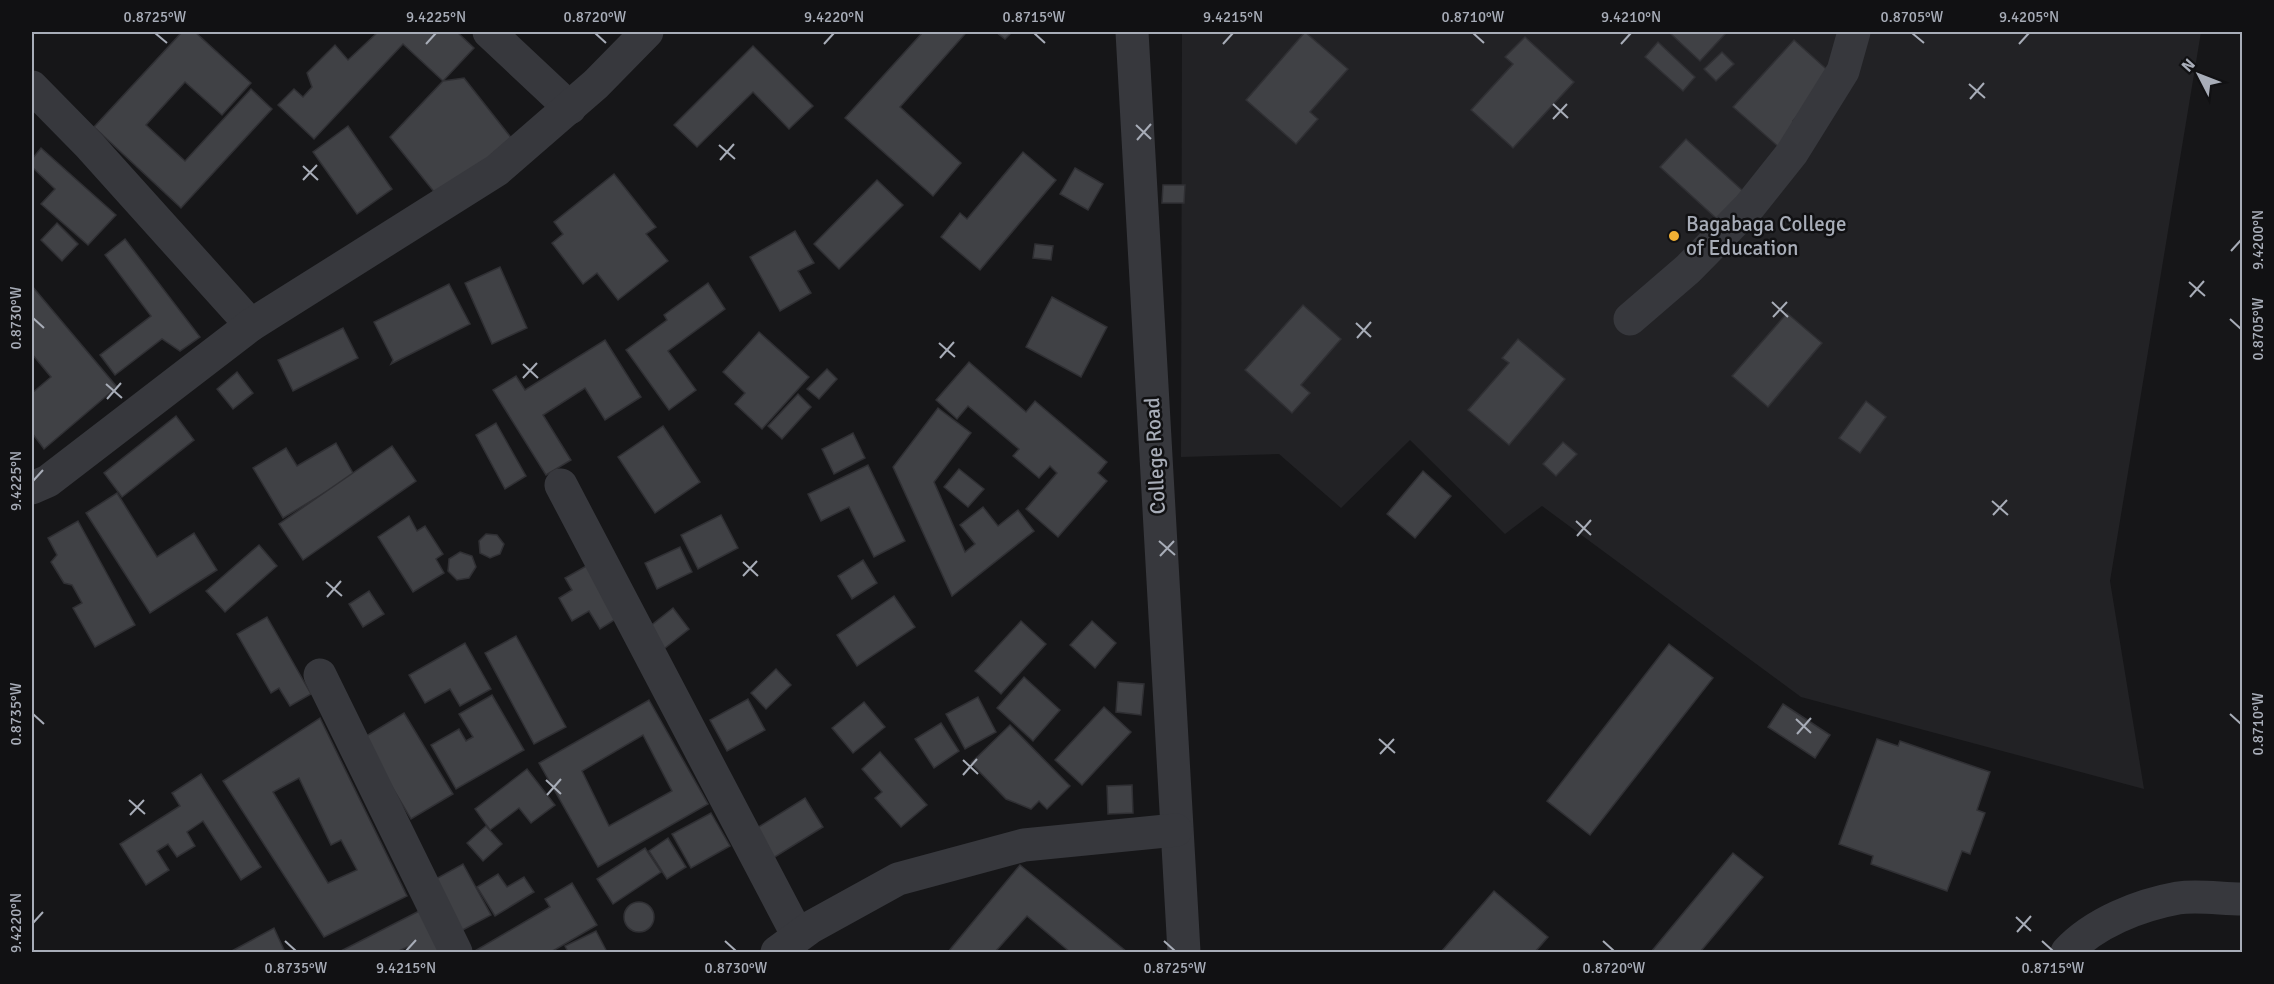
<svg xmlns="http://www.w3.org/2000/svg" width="2274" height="984" viewBox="0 0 2274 984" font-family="Signika,sans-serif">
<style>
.built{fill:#222225}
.building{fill:#404145;stroke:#303034;stroke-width:1.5;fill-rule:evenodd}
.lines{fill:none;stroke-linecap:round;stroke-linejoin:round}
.minor{stroke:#37383d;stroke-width:33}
.ticks{fill:none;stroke:#a8adb8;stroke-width:2}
.poi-dot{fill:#f2b134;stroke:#111113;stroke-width:2}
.labels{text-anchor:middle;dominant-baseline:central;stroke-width:5;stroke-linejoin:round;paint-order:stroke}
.poi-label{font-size:21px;fill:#a8adb8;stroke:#111113;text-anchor:start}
.street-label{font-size:21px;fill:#a8adb8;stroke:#111113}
.neatline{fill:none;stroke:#a8adb8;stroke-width:2}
.ticks-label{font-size:15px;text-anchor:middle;fill:#a8adb8}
</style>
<rect width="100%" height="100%" fill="#161618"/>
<!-- built -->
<path class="built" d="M1182,32H2201L2110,581L2144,789L1801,697L1542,506L1505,534L1410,440L1341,508L1279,454L1181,457Z"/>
<!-- building -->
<g class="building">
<path d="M182,32H195L251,83L222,115L185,82L146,125L185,161L251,89L272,109L181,208L94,127Z"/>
<path d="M378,32H457L474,48L443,81L403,44L314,139L278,105L294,89L303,97L312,87L307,73L335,45L348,60Z"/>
<path d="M923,32H962L965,34L900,107L961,163L933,196L845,118Z"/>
<path d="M996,32H1012L1005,39Z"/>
<path d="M1305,32L1348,69L1310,112L1318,119L1296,144L1246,100Z"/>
<path d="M1673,32H1727L1700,61L1671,34Z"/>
<path d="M1525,37L1574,82L1513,148L1471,110L1513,64L1505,57Z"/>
<path d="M1794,40L1833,75L1793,121L1801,128L1781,149L1733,107Z"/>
<path d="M1658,42L1695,77L1683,91L1645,57Z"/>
<path d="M753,46L813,106L789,129L753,92L697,147L674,125Z"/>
<path d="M1722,52L1734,64L1716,81L1704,69Z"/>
<path d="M464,78L513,140L439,198L390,137L443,81Z"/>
<path d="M348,126L392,189L357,214L313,152Z"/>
<path d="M1686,139L1743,191L1717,219L1660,167Z"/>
<path d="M41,148L116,215L88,245L41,204L55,189L32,167V159Z"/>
<path d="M1023,152L1056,180L980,270L941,237L960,213L967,219Z"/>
<path d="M1075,168L1103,184L1088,210L1060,194Z"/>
<path d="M614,174L656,227L646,234L668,261L618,300L597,273L583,284L552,243L563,234L554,222Z"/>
<path d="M877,180L903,205L839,269L814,244Z"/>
<path d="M1163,185H1185L1184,203H1162Z"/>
<path d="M57,223L78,244L62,261L41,240Z"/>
<path d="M795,231L814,263L798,271L811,293L780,311L750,257Z"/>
<path d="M125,239L200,337L180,351L162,339L115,375L100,355L151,316L105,255Z"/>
<path d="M1035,244L1053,246L1051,260L1033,258Z"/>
<path d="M500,267L527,328L492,344L465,283Z"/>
<path d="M708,283L725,309L668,351L696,390L669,410L626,350L667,320L664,315Z"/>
<path d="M449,284L470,324L391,364L393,360L374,322Z"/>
<path d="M32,286L117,387L44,449L32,433V393L51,377L32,354Z"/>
<path d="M1052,297L1107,327L1081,377L1026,347Z"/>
<path d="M1303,305L1341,339L1301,385L1310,393L1292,413L1245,370Z"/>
<path d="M1787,313L1822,343L1768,407L1732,376Z"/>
<path d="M343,328L358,358L293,391L278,360Z"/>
<path d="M759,332L809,377L762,429L735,404L745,393L723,372Z"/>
<path d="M1518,339L1565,379L1509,445L1468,410L1509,363L1502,358Z"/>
<path d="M605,340L641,397L605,420L585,388L543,415L571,460L546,475L493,390L516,376L525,390Z"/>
<path d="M969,362L1026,412L1035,401L1107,462L1098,473L1107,481L1058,537L1026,509L1057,473L1050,466L1039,478L1013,456L1019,449L968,406L957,419L936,400Z"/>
<path d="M827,369L837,379L819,399L807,389Z"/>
<path d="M237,372L253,393L233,409L217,389Z"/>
<path d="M798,394L811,407L782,439L768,426Z"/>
<path d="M1866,401L1886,417L1860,453L1839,438Z"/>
<path d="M938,408L971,433L934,482L965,552L975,544L960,525L983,507L998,526L1018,510L1034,531L952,596L893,467Z"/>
<path d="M176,416L194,440L122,497L104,473Z"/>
<path d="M496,423L526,476L505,489L476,435Z"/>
<path d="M663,426L700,482L655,513L618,457Z"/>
<path d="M853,433L865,458L834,474L822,449Z"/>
<path d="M1563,442L1577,454L1556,476L1543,464Z"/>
<path d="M336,443L354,475L283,518L253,468L286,448L297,466Z"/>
<path d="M392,446L416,481L303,560L279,524Z"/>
<path d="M868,465L905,541L874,557L849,507L821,521L808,494Z"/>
<path d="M959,469L984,489L968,507L944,487Z"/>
<path d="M1423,471L1451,496L1415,538L1387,514Z"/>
<path d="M117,493L157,557L194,533L217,570L150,613L86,513Z"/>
<path d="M721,515L738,548L698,569L681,535Z"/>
<path d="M409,516L417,531L425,526L443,554L436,559L444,573L413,592L378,537Z"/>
<path d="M78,521L135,625L95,647L73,608L82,603L72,585L64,583L51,562L57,555L48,538Z"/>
<path d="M486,534L497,535L504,544L500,554L490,558L480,553L479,541Z"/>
<path d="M259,545L277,566L225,612L206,591Z"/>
<path d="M680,547L692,572L657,589L645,563Z"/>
<path d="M460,552L472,556L476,567L469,578L457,580L448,571L449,559Z"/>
<path d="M863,560L877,583L852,599L838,576Z"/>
<path d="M588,565L619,617L600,629L589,611L572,621L559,598L572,590L565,578Z"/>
<path d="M369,591L384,614L363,627L349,604Z"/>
<path d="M894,596L915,627L857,666L837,635Z"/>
<path d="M673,608L689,629L660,652L644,631Z"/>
<path d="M267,617L311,694L290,706L279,688L271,693L237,634Z"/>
<path d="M1021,621L1046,644L1001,694L975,671Z"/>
<path d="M1092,621L1116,643L1095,668L1070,645Z"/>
<path d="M516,636L566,727L534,744L485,653Z"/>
<path d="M465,643L491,689L460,706L450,689L425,703L409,675Z"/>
<path d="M1669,644L1713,678L1590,835L1547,801Z"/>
<path d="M776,669L791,685L766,709L751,693Z"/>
<path d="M1024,677L1060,710L1033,741L997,708Z"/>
<path d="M1118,682L1144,684L1141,715L1116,712Z"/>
<path d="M492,695L524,750L456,789L431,745L459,729L466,741L473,737L459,714Z"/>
<path d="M978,697L996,732L965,749L946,714Z"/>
<path d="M748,699L765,730L727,751L710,720Z"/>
<path d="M649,700L708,804L598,867L539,763ZM643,735L672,791L609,826L582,771Z"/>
<path d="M864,702L885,727L853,753L832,728Z"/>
<path d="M1783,704L1830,735L1815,758L1768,727Z"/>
<path d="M1104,707L1131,732L1082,785L1055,760Z"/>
<path d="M404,713L453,794L411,819L363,738Z"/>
<path d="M320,718L407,896L324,937L223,781ZM299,778L331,845L341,840L357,870L328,883L273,792Z"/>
<path d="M941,723L959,751L934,768L915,739Z"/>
<path d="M1010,725L1070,786L1047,809L1039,801L1031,809L1006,799L971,763Z"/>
<path d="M1877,739L1898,746L1900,741L1990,772L1977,810L1985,813L1970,854L1962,851L1947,891L1871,864L1873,856L1839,844Z"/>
<path d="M880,752L927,805L901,827L875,798L882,792L862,769Z"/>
<path d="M527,769L555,805L531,823L519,808L490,830L475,809Z"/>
<path d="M201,774L261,867L241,880L203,821L187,832L195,846L177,857L168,844L157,851L169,870L146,885L120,844L180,806L172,793Z"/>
<path d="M1132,785L1133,813L1108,814L1107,786Z"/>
<path d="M805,798L823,827L770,860L752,831Z"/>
<path d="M711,813L730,846L691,868L672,834Z"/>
<path d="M486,826L502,844L483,861L467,843Z"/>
<path d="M668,838L686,867L667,879L649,851Z"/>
<path d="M645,848L661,872L613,904L597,879Z"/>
<path d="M1733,853L1763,877L1700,952H1651Z"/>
<path d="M463,864L491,915L459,932L432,881Z"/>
<path d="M1020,865L1127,952H1070L1027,916L995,952H948Z"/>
<path d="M498,874L507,887L524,877L534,892L495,916L477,887Z"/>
<path d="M572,883L597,925L551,952H473L550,907L545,899Z"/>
<path d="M1494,891L1548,937L1535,952H1441Z"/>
<circle cx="639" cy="917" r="15"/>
<path d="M421,910L442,952H410L407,947L397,952H339Z"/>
<path d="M274,928L285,952H230Z"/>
<path d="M596,931L607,952H568L565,946Z"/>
</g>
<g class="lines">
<!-- minor -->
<g class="minor">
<path d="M489,32L570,108"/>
<path d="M1132,32L1184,952"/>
<path d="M32,87L89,145L251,325"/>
<path d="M1630,319L1688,269L1749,207L1792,153L1843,71L1854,32"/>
<path d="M561,485L798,936"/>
<path d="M32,488L48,481L251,325L497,170L596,84L647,32"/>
<path d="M320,675L456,952"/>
<path d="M777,952L811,927L898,879L1024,845L1176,830"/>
<path d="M2067,952C2094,923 2139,905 2178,898C2198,895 2222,899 2242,899"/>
</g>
</g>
<!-- ticks -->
<path class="ticks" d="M155,33L167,43M595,33L606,43M1034,33L1045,43M1473,33L1484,43M1912,33L1924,43M426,44L436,33M824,44L834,33M1223,44L1233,33M1621,44L1631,33M2019,44L2029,33M1969,84L1985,98M1970,99L1984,83M1553,104L1568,118M1553,119L1567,104M1136,125L1151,139M1137,140L1151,124M719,145L735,159M720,160L734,144M303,166L318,180M303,180L317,165M2231,251L2241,240M2189,282L2205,296M2190,297L2204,281M1772,302L1788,317M1773,317L1787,302M33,318L44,328M2230,319L2241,329M1356,323L1371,337M1357,338L1371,322M939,343L955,357M940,358L954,342M523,364L538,378M523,378L537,363M106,384L122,398M107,399L121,383M33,481L43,470M1992,501L2008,515M1993,515L2007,500M1576,521L1591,535M1577,536L1591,520M1159,541L1175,555M1160,556L1174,541M743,562L758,576M743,576L757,561M326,582L342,596M327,597L341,581M33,714L44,724M2230,714L2241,724M1796,719L1811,733M1797,734L1811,718M1379,739L1395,753M1380,754L1394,739M963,760L978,774M963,775L977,759M546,780L561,794M547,795L561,779M129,800L145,814M130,815L144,800M2016,917L2031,931M33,923L43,912M2017,932L2031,916M285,941L296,951M725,941L736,951M1164,941L1175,951M1603,941L1614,951M2042,941L2053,951M406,951L416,940"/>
<!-- markers -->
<circle class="poi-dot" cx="1674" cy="236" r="6"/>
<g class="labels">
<!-- poi labels -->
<g class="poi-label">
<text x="1686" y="224">Bagabaga College<tspan x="1686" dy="24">of Education</tspan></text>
</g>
<!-- street labels -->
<g class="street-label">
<text transform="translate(1155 456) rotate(-93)">College Road</text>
</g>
</g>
<!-- border -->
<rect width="2274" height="984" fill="none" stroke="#111113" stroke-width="66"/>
<!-- north arrow -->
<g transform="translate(2199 75) rotate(312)" stroke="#111113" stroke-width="4.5" paint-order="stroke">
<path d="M0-4.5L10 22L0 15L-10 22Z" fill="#a8adb8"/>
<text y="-9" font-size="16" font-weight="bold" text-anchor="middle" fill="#a8adb8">N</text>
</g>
<rect x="33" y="33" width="2208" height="918" class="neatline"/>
<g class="ticks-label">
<text x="155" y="22">0.8725°W</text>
<text x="436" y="22">9.4225°N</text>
<text x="595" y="22">0.8720°W</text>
<text x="834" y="22">9.4220°N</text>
<text x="1034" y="22">0.8715°W</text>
<text x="1233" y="22">9.4215°N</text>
<text x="1473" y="22">0.8710°W</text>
<text x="1631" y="22">9.4210°N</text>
<text x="1912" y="22">0.8705°W</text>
<text x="2029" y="22">9.4205°N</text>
<text transform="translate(2258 240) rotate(-90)" y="5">9.4200°N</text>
<text transform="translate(16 318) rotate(-90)" y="5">0.8730°W</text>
<text transform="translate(2258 329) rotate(-90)" y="5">0.8705°W</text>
<text transform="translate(16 481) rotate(-90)" y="5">9.4225°N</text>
<text transform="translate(16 714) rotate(-90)" y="5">0.8735°W</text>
<text transform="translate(2258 724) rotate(-90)" y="5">0.8710°W</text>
<text transform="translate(16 923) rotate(-90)" y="5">9.4220°N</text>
<text x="296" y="973">0.8735°W</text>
<text x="406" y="973">9.4215°N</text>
<text x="736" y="973">0.8730°W</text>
<text x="1175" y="973">0.8725°W</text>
<text x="1614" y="973">0.8720°W</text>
<text x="2053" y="973">0.8715°W</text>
</g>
</svg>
